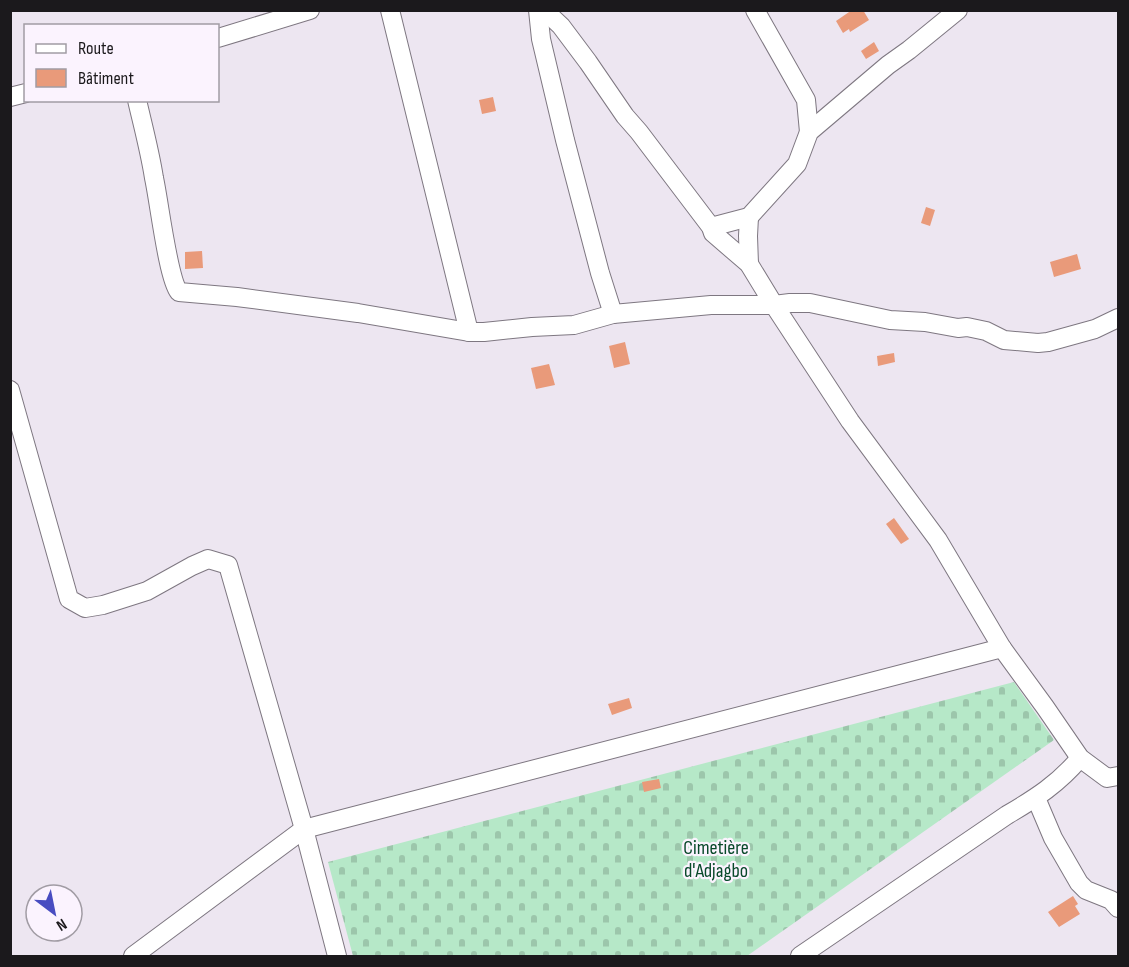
<svg xmlns="http://www.w3.org/2000/svg" width="1129" height="967" viewBox="0 0 1129 967" font-family="'Sofia Sans Condensed',sans-serif">
<style>
.cemetery{fill:url(#cemetery-stones)}
.building{fill:#e99a7a}
.lines{fill:none;stroke-linecap:round;stroke-linejoin:round}
.minor-casing{stroke:#7e7781;stroke-width:20}
.minor{stroke:#fff;stroke-width:18}
.labels{text-anchor:middle;dominant-baseline:central;stroke-width:4.5;stroke-linejoin:round;paint-order:stroke}
.park-label{font-size:20px;fill:#08492a;stroke:#fbf3fe}
</style>
<defs>
<pattern id="cemetery-stones" width="16" height="16" patternUnits="userSpaceOnUse" patternTransform="scale(1.5)"><rect width="16" height="16" fill="#b6e8c8"/><path d="M2 7V4a2 2 0 0 1 4 0v3zM10 15v-3a2 2 0 0 1 4 0v3z" fill="#9cc6ab"/></pattern>
</defs>
<rect width="100%" height="100%" fill="#ede6f1"/>
<!-- cemetery -->
<path class="cemetery" d="M1014,682L1054,740L747,956H353L328,862Z"/>
<!-- building -->
<g class="building">
<path d="M852,10H863L869,20L850,32L849,29L843,33L836,21Z"/>
<path d="M874,42L879,51L866,59L861,51Z"/>
<path d="M493,97L496,111L482,114L479,100Z"/>
<path d="M926,207L935,210L930,226L921,223Z"/>
<path d="M202,251L203,268L185,269V252Z"/>
<path d="M1077,254L1081,269L1054,277L1050,262Z"/>
<path d="M625,342L630,364L614,368L609,346Z"/>
<path d="M894,353L895,362L878,366L877,356Z"/>
<path d="M549,364L555,385L536,389L531,368Z"/>
<path d="M894,518L909,539L901,544L886,524Z"/>
<path d="M629,698L632,708L612,715L608,704Z"/>
<path d="M659,779L661,788L644,792L642,782Z"/>
<path d="M1073,896L1078,904L1075,906L1080,914L1059,927L1048,912Z"/>
</g>
<g class="lines">
<defs>
<g id="minor">
<path d="M390,10L469,332"/>
<path d="M538,10L541,39L565,140L600,273L613,314"/>
<path d="M544,10L561,26L588,62L625,116L639,132L711,227L713,233L749,264L774,305L850,421L938,540L1002,648L1045,707L1080,758L1107,778L1118,776"/>
<path d="M755,10L806,100L809,132"/>
<path d="M218,38L310,10"/>
<path d="M10,97L26,93"/>
<path d="M137,100C143,126 150,152 154,178C159,200 168,279 179,292L237,297L358,313L469,332H484L532,327L574,325L613,314L711,305H774L790,303H810L890,320L925,322L958,328L967,327L986,331L1004,340L1038,343L1048,342L1095,329L1118,318"/>
<path d="M749,217L748,236L749,264"/>
<path d="M711,227L749,217L797,164L809,132L888,65L909,50L958,10"/>
<path d="M10,390L69,599L85,608L103,605L147,591L192,566L208,559L228,565L304,829L337,956"/>
<path d="M1036,798L1053,838L1079,883L1086,890L1111,900L1118,908"/>
<path d="M133,956L304,829L1002,648"/>
<path d="M800,956L1007,815C1036,798 1058,784 1080,758"/>
</g>
</defs>
<!-- minor casing -->
<use href="#minor" class="minor-casing"/>
<!-- minor -->
<use href="#minor" class="minor"/>
</g>
<g class="labels">
<!-- park labels -->
<g class="park-label">
<text x="716" y="848">Cimetière<tspan x="716" dy="23">d'Adjagbo</tspan></text>
</g>
</g>
<!-- border -->
<rect width="1129" height="967" fill="none" stroke="#1b191c" stroke-width="24"/>
<!-- legend -->
<rect x="24" y="24" width="195" height="78" fill="#fbf3fe" stroke="#a19ca4" stroke-width="1.5"/>
<rect x="36" y="44" width="30" height="9" fill="#ffffff" stroke="#a19ca4" stroke-width="1.5"/>
<text x="78" y="54" font-size="18" fill="#1b191c">Route</text>
<rect x="36" y="69" width="30" height="18" fill="#e99a7a" stroke="#a19ca4" stroke-width="1.5"/>
<text x="78" y="84" font-size="18" fill="#1b191c">Bâtiment</text>
<!-- north arrow -->
<g transform="translate(54 913) rotate(148)"><circle r="28" fill="#fbf3fe" stroke="#a19ca4" stroke-width="1.5"/>
<path d="M0-4.5L10 22L0 15L-10 22Z" fill="#484cc1"/>
<text y="-9" font-size="16" font-weight="bold" text-anchor="middle" fill="#1b191c">N</text>
</g>
</svg>
